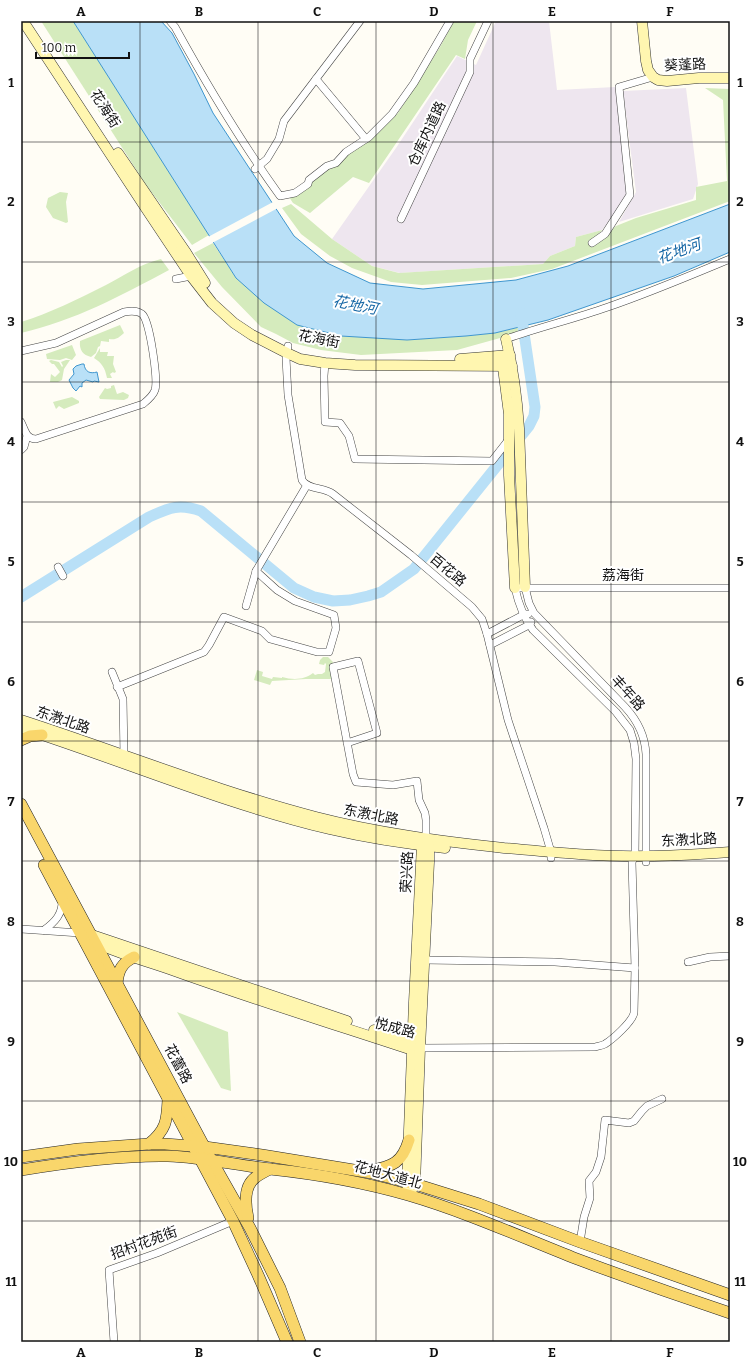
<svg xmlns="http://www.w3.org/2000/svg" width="751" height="1363" viewBox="0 0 751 1363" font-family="Bitter,'Noto Sans SC',serif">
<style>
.industrial{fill:#eee6ef}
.green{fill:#d5ebbd}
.water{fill:#b9e0f7;stroke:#3f96cf}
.pier{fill:#fffdf5}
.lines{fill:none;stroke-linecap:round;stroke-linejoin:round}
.river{stroke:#b9e0f7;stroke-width:11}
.street-casing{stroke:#444;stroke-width:8}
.secondary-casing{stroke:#333;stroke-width:11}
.primary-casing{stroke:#222;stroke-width:12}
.street{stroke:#fff;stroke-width:7}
.secondary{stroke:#fff6b0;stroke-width:10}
.primary{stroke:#f9d66b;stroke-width:11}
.grid{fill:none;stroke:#111;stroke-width:1;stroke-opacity:0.55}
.labels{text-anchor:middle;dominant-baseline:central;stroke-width:4;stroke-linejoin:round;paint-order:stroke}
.street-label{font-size:14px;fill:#111;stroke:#fff}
.water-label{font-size:15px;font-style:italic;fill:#1768a6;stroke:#fff}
.neatline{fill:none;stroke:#111;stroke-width:1.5}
.grid-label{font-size:13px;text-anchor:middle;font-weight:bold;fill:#111}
</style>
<rect width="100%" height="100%" fill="#fffdf5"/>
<!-- industrial -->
<g class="industrial">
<path d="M496,21H549L557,90L615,87L630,195L602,230L576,237L575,246L550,256L543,264L400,273L372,266L332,239L396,148L457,56L476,65Z"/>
<path d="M686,88L698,184L693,199L619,222L636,192L623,91Z"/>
</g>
<!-- green -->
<g class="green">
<path d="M41,21H73L209,235L192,245L146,185Z"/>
<path d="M454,21H477L468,40L465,59L456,55L369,183L353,177L310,213L293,203L289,197L310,181L338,163L351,151L378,132L398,113L440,47Z"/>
<path d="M705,88L730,89V201L552,269L511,278L422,285L391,282L352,268L330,256L301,234L282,208L291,204L332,239L372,266L399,273L543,264L550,256L575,246L576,237L602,230L594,242L616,226L636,218L696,200V187L727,181L723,100Z"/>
<path d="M60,192L68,193L66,202L68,222L66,223L53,218L46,207L48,198Z"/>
<path d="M213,243L236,278L407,340L466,336L495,333L520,327L522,332L457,350L361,355L321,350L293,343L276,334L261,327L222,287L194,253Z"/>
<path d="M161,259L169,270C122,295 74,321 21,333V322C50,313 78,299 106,285C125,275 140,264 161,259Z"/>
<path d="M120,325L124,333C118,338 117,340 109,339V342L101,341L100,346L98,347L96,353L91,357C83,355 79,350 80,341Z"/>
<path d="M72,345L76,355L72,360L66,358L60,360L47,359L46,354Z"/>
<path d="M100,348V352H108L107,356H114L113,364L116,372L114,373L113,372L110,374L112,378H107C105,368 102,363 94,358Z"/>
<path d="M51,360L59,362L62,367L63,366L61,362L66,360H70L64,369L62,380L58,382H50L51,374L55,377L60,372L54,364H52L49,361Z"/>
<path d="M114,385L117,394L123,392L129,395L128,398L124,400L100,399L99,397L105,388L107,389L111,388V386Z"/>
<path d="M72,397L79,401V403L64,409L59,406L56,409L53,402Z"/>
<path d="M323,657H328L333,662V679H306L272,681L270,685L254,680L257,670L263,672L262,676L272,679L273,677L282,678V677C293,680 304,680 313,673L315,675L318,674H322L325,672L326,664L325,663L324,665L319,664L320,660Z"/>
<path d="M177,1012L228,1032L231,1091L221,1088Z"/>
</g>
<!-- water -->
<g class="water">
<path d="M73,21H161L172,33L194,74L213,113L294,236L327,263L370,283L423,289L516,280L568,266L730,204V252L674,276L548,320L495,333L466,336L407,340L341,336L297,325L264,303L236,278Z"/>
<path d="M82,364H84C85,372 90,374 97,372L99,382L94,381L93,382L86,380L82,383V387L80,386L76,391L73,388L69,380L74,374L73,369L76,366Z"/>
</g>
<!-- pier -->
<path class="pier" d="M273,202L278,208L212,243L208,237Z"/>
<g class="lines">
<!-- river -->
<path class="river" d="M21,597L149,517C169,508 178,503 201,511L294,588L314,597L333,601L350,600L368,596L381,592L414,569L529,426L534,416L535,407L521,313"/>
<defs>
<g id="street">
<path d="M170,21L175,27C207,85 241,142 280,196L295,193L308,184L309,180L327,166L336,163L346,152L369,137L392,114L414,83L450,21"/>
<path d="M316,79L366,139"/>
<path d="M255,169L267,159L279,139L284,121L360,21"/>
<path d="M401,219L470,72V59L488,21"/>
<path d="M592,243L605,234L630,195L619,87L653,77"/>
<path d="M176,279L191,276"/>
<path d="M506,339C540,327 574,319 608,307C649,293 689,276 730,259"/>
<path d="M288,346L286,358L288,395L302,480C308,490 324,487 333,494L411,555L472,607L482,619L487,634L508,720L544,828L551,852V858"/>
<path d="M21,351L56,343L124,312C130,311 137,310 142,314C150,320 158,380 155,390C153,396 148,400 143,404L36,439C26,439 25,430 21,422"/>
<path d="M325,363L324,376L325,422L340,423L349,436L355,459L492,461L510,438"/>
<path d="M21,450L24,447L27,436"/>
<path d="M58,567L63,576"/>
<path d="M525,587L529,603L534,613L625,707C638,721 645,735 646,754V862"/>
<path d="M246,606L256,571L307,485"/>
<path d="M487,634L525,614H528"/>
<path d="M490,645L529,625L531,622"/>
<path d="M112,672L123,699L124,756"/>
<path d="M117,687L204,652L209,645L224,617L262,631L270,639L317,652H329L336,628L334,615L295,601L277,590L256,571"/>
<path d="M347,743L377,733L358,661L333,667L353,774L356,782L393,785L417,781L419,800L425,813L426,820V839"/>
<path d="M21,929L80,933"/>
<path d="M44,930C55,922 63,914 62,899"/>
<path d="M424,960L555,962L635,968"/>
<path d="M688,962L710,957L730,956"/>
<path d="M420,1048L595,1047C598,1046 602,1046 605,1044C613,1039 632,1022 634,1013L635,968L632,862L635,856L636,759L634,743L630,730L616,712L533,630C524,618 518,602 515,588H730"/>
<path d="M580,1242L584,1217L590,1198L589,1181L596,1172L601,1157L605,1120L629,1123L634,1121L642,1111L647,1106L662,1099"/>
<path d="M114,1342L109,1270L157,1253L233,1221"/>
</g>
<g id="secondary">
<path d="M23,21L145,207L191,276L212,303L234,323L252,335L287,353L300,359L325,363L355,365L512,366"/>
<path d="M642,21L646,61L648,70L653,77L658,80L667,81L699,78H730"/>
<path d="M118,153L185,251L205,283"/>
<path d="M506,339C513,368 517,398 519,428L525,587"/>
<path d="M460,359L510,355"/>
<path d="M502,360L509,414V475L515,588"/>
<path d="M21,720C120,752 216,791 316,817C378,833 441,841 504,848C551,852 599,857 646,856C674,856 702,854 730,852"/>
<path d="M21,728C124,761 224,804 329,829C367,838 406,844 445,848"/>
<path d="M89,934L347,1021"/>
<path d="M92,941C118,954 148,961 175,971C253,999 333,1024 412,1050L420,1048"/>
<path d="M374,1030L406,1040"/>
<path d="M408,1189L407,1182L414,1002L422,845L425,841"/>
<path d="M409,1195L415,1184L420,1048L429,862V846L427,841"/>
</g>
<g id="primary">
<path d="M21,740L30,736L42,735"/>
<path d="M21,804L212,1161L250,1228L280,1288L300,1342"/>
<path d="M44,865L233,1221L258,1275L287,1342"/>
<path d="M117,984C118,970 122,963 134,957"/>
<path d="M149,1144C166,1130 167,1121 168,1100"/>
<path d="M21,1157L78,1149L149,1144H165L205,1147L262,1155L372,1173L415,1184L479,1204L580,1242L730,1295"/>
<path d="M21,1170C69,1162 119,1155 168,1156C202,1157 236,1165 270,1169C317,1174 363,1182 408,1195C466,1212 521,1237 577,1259C628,1278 679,1296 730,1313"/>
<path d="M370,1171C393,1166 402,1163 409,1140"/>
<path d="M248,1218C245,1204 243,1186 256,1177C260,1174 266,1171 270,1169"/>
</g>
</defs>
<!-- street casing -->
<use href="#street" class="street-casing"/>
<!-- secondary casing -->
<use href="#secondary" class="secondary-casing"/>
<!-- primary casing -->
<use href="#primary" class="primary-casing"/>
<!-- street -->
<use href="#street" class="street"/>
<!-- secondary -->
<use href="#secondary" class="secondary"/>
<!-- primary -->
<use href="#primary" class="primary"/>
</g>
<!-- grid -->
<path class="grid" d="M140,21V1342M258,21V1342M376,21V1342M493,21V1342M611,21V1342M21,142H730M21,262H730M21,382H730M21,502H730M21,622H730M21,741H730M21,861H730M21,981H730M21,1101H730M21,1221H730"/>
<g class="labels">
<!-- street labels -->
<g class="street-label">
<text transform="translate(685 65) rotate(-3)">葵蓬路</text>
<text transform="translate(105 109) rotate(57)">花海街</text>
<text transform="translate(427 134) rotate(-65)">仓库内道路</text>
<text transform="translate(319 339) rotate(11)">花海街</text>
<text transform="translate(448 570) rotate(40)">百花路</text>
<text x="623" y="575">荔海街</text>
<text transform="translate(628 693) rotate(48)">丰年路</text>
<text transform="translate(63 720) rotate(19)">东漖北路</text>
<text transform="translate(371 815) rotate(11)">东漖北路</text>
<text transform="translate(689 840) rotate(-3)">东漖北路</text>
<text transform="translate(407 872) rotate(-87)">荣兴路</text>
<text transform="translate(395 1028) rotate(15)">悦成路</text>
<text transform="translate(178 1064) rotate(62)">花蕾路</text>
<text transform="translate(388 1175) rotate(15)">花地大道北</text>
<text transform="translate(144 1243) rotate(-20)">招村花苑街</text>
</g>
<!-- water labels -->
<g class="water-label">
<text transform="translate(679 251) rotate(-20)">花地河</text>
<text transform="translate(355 305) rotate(11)">花地河</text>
</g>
</g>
<!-- border -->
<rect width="751" height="1363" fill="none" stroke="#ffffff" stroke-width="44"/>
<!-- scale -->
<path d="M36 52v6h93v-6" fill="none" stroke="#111111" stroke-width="2"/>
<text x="42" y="52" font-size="12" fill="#111111" stroke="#ffffff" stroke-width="3" paint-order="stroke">100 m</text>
<rect x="22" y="22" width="707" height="1319" class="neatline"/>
<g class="grid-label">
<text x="81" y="16">A</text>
<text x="199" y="16">B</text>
<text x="317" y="16">C</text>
<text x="434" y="16">D</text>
<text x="552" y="16">E</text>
<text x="670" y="16">F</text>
<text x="11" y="87">1</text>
<text x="740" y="87">1</text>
<text x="11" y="206">2</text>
<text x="740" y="206">2</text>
<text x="11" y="326">3</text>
<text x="740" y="326">3</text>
<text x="11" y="446">4</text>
<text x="740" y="446">4</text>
<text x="11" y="566">5</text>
<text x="740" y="566">5</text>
<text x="11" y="686">6</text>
<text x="740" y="686">6</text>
<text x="11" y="806">7</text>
<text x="740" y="806">7</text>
<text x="11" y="926">8</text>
<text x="740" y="926">8</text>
<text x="11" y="1046">9</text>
<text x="740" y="1046">9</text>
<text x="11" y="1166">10</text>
<text x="740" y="1166">10</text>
<text x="11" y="1286">11</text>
<text x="740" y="1286">11</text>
<text x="81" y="1357">A</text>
<text x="199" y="1357">B</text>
<text x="317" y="1357">C</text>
<text x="434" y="1357">D</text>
<text x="552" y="1357">E</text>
<text x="670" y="1357">F</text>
</g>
</svg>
